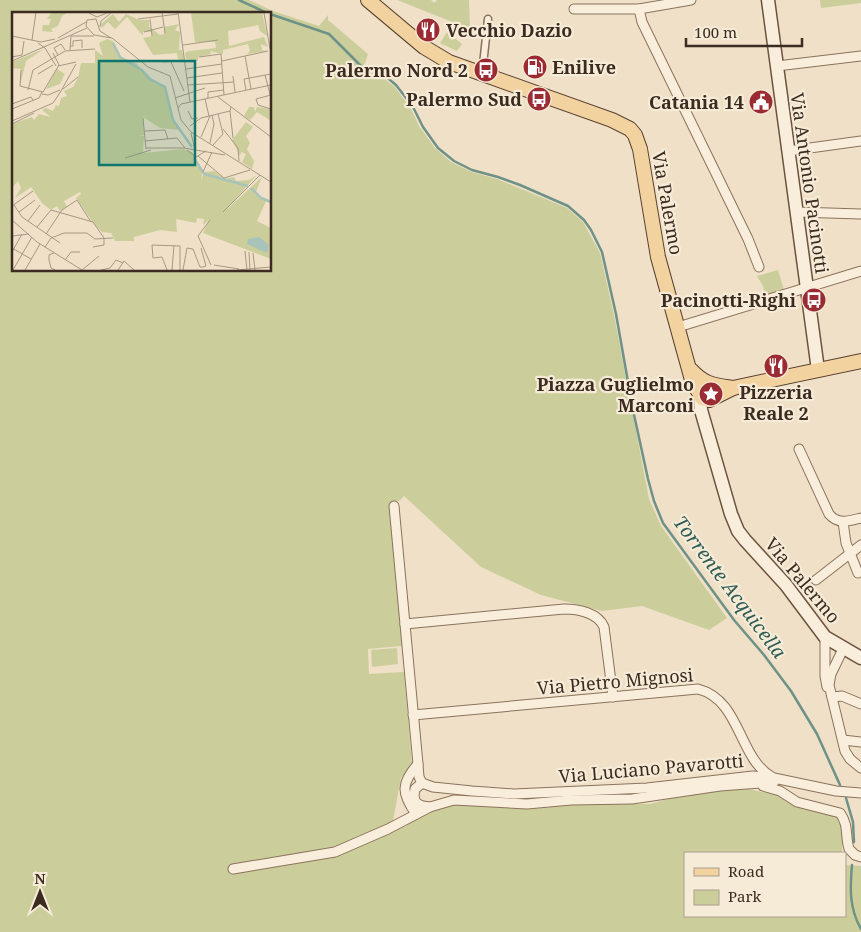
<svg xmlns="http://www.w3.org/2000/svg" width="861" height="932" viewBox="0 0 861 932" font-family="'Noto Serif',serif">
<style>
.green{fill:#cbce9b;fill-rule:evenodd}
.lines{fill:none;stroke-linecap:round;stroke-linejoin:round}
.stream{stroke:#6e9287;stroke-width:2.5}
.pedestrian-casing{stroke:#8b725c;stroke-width:9}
.minor-casing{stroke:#8b725c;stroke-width:11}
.secondary-casing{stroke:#6d533f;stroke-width:15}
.primary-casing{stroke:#594130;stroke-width:16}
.pedestrian{stroke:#f9eedb;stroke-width:6}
.minor{stroke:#f9eedb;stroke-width:9}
.secondary{stroke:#f9eedb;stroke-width:12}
.primary{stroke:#f2d3a0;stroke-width:14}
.labels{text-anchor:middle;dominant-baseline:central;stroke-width:4.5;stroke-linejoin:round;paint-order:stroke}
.poi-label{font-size:18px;font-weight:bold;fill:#3b2b20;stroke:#f6ebd7;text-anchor:end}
.street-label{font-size:18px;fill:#3b2b20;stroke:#f6ebd7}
.water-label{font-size:19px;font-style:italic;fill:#2f5b55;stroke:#f6ebd7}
.inset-river{fill:none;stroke:#a8c3b9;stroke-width:2.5}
.inset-road{fill:none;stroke:#a79884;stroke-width:1}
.view{fill:#0f766e;fill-opacity:0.15;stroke:#0f766e;stroke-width:2.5}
.inset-edge{fill:none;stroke:#3b2b20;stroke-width:2.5}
</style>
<rect width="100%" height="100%" fill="#efe0c7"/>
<!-- green -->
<g class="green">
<path d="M0,0H249L273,11L319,26L328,15V20L368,54L364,66L370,72L383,78L394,86L411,109L419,126L435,148L451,162L472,172L497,179L567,208L583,222L600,253L614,315L649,499L661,526L727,618L709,630L642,606L602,611L541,595L481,567L404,496L399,501H391L402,646L368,649L369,674L404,672L412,765L401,778L393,821L381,827L384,835L406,826L419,817L457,803L519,809L546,808L571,803L650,804L668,799L725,790L749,789L775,795L807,809L835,816L840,821L842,830V853H685V916H845V865L861,866V932H0ZM14,14H270V270H14Z"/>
<path d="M397,0H431L434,3L437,0H469L470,29Z"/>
<path d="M820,0H861V3L821,8Z"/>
<path d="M447,32L462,44L457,51L440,43Z"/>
<path d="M778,270L784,290L765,295L763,286L757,276Z"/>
<path d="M397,648L398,664L372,667L371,650Z"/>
</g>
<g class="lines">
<!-- stream -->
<g class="stream">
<path d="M239,0L269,14"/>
<path d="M270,14L329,34L363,68"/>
<path d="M370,70L384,75L396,85L413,107L423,127L438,148L454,161L472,170L498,177L520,185L568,206L584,220L591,230L602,252L616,314L633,410L648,479L654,501L663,523L734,620L764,655L791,691L817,734L840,785"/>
<path d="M846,798L853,822L854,842"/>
<path d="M852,865C850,888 849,908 861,929"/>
</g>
<defs>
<path id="pedestrian" d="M482,74L488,19"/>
<g id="minor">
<path d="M574,9H639L691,0"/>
<path d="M639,9L642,22L748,239L759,267"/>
<path d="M777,66L861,56"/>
<path d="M788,151L861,141"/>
<path d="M797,212L861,214"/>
<path d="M678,327L861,271"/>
<path d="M799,449L829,514C838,525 849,521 861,518"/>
<path d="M394,506L418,764L419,777L422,783L433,787L472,791L514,794L647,788L753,776L774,778L836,791L861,793"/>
<path d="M843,522L846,543L858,573"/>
<path d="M816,580L861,545"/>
<path d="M405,624L564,609C579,609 598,613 604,627L613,697"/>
<path d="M825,637V676L827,687"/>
<path d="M843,649L831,674L829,685L845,751L850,759L861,768"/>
<path d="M832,697L842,696L861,704"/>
<path d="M413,715L698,689C741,700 738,758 772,777"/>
<path d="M843,740L861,742"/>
<path d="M422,783L415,789C412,802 417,806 430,807"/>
<path d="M763,786L780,791L797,802L840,813C849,825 845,836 849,849L855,855L861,857"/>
<path d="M416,814C401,793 401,783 418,764"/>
<path d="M233,869L335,852L388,829L430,807L454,800L527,804L571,800L632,799L720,786L774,782"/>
</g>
<g id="secondary">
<path d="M768,0L818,370"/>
<path d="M700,395L701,410L731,514L738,531L745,540L786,585L825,637L861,658"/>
</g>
<g id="primary">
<path d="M368,0L424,47L449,62L612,120L630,129L635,135L640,149L658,257L692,380L702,398L709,400L733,388L861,361"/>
<path d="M691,370C705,385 714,385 733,388"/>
</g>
</defs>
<!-- pedestrian casing -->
<use href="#pedestrian" class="pedestrian-casing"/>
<!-- minor casing -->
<use href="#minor" class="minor-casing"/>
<!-- secondary casing -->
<use href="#secondary" class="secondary-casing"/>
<!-- primary casing -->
<use href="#primary" class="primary-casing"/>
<!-- pedestrian -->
<use href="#pedestrian" class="pedestrian"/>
<!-- minor -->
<use href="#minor" class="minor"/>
<!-- secondary -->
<use href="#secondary" class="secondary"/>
<!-- primary -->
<use href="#primary" class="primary"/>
</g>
<!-- icons -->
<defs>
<symbol id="restaurant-disc" viewBox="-11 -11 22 22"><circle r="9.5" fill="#9b2b33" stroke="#f6ebd7"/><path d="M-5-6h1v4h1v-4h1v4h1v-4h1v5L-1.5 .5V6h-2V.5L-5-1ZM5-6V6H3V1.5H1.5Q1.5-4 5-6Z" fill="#fff"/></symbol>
<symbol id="fuel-disc" viewBox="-11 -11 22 22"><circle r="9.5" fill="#9b2b33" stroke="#f6ebd7"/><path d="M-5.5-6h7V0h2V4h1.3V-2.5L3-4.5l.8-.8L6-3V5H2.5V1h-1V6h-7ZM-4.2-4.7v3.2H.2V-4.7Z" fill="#fff"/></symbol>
<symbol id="bus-disc" viewBox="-11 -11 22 22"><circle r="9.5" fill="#9b2b33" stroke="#f6ebd7"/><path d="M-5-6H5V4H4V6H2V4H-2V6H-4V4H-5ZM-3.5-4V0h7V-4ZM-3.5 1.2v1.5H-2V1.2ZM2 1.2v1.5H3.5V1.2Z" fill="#fff"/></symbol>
<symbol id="civic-disc" viewBox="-11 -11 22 22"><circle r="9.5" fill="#9b2b33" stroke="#f6ebd7"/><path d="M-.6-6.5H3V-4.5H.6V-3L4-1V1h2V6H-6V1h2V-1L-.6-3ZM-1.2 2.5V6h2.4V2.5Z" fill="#fff"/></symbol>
<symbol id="sight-disc" viewBox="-11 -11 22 22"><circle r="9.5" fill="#9b2b33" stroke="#f6ebd7"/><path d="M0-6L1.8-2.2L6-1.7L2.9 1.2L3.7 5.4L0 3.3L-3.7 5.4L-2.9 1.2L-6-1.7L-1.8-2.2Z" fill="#fff"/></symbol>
</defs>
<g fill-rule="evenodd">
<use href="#restaurant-disc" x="414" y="16" width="28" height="28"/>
<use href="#fuel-disc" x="521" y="53" width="28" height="28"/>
<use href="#bus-disc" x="472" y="56" width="28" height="28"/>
<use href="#bus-disc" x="525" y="85" width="28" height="28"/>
<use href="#civic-disc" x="747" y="88" width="28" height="28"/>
<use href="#bus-disc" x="800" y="286" width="28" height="28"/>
<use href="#restaurant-disc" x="762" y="352" width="28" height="28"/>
<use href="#sight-disc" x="697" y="380" width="28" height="28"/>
</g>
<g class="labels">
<!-- poi labels -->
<g class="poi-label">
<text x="446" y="30" text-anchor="start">Vecchio Dazio</text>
<text x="552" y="67" text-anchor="start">Enilive</text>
<text x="468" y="70">Palermo Nord 2</text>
<text x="522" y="99">Palermo Sud</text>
<text x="744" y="102">Catania 14</text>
<text x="796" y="300">Pacinotti-Righi</text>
<text x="694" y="384">Piazza Guglielmo<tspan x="694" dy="21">Marconi</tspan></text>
<text x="776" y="392" text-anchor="middle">Pizzeria<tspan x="776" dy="21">Reale 2</tspan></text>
</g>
<!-- street labels -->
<g class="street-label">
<text transform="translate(810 183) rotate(82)">Via Antonio Pacinotti</text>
<text transform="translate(668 203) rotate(80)">Via Palermo</text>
<text transform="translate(803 580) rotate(50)">Via Palermo</text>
<text transform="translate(615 681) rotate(-5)">Via Pietro Mignosi</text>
<text transform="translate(651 768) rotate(-5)">Via Luciano Pavarotti</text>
</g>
<!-- water labels -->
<g class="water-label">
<text transform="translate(730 587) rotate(53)">Torrente Acquicella</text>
</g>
</g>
<!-- overview -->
<g transform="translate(12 12)">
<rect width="259" height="259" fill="#efe0c7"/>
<path d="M40,0H57L50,4L46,14L39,17L41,20L30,19L31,13H37L39,7H35ZM250,0L255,24L248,19L246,13L216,19L217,34L252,25L256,35L249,32L250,38L255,39L235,42L238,39L236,32L211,38V42L198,39L199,42L186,45V49L174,47L173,41L177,39L204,36L203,30H183L179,1ZM101,2L107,10L114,2L127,8H137V15L148,23L152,22V15L167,12L163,18L168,20L167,38H170L172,47L166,48L165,41L141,43L131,26L140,24V20H131V24L115,5L103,17L96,10L90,16L89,12ZM95,27L101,29L108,45L124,51L138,67L152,74L160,105L168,118L148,116L131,105L132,123L128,124H132L131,141L171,137L180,140L191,159L190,161L189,169L192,160L202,159L213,167L222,165L224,169L237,168L245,163L212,200L250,165L243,182L254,189L245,209L259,216V247L191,221L197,208L191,213L192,207L185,206L184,211L164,207L165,220L148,218L122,225V229H103L99,221L90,220L80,209L64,186L69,182L68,180L52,189L55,195L48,199L45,194L39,198L30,191L19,175L3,186L9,176L6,169L0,176V112L20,105L22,108L27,102L39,105L30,98L34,96L41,99L44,93L47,94L49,86L55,84L52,79L61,75L66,66L69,51H83V38L91,44L87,31ZM32,37L14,49L8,74L9,57L0,56V50ZM57,53L48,72L34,77L45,57L53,62ZM237,95H242L243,100L245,95L259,97V109L245,100L238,108L232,104ZM234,110L241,115L234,124L238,131L235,137L242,149L240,157L230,150L234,142L229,140L228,144L220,128Z" fill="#cbce9b"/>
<path d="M247,225L257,233L255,241L235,232L236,227Z" fill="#a8c3b9"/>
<path class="inset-river" d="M101,31L108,45L128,57M129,57L138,67L153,75L161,108L180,135M182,146L192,162L236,174M239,176L249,186L259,190"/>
<path class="inset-road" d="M150,0L153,21M166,0L178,90M77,1L85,5L97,0M252,1L258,37M126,7L166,2M138,7L140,24M88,15L89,9L99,1M132,20L151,15M0,24L29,30L43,27M46,26L74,10M99,26L88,19L84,7L75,8L74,14L82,23L100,26L136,55L158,64L169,108L179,120L259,170M20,28L24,0M26,31L33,36L44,54M171,33L206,28M58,34H61V29L70,28V36M58,38L59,24H82M46,43L42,36L49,32L53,38M233,44L239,77M0,45L10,43L12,29M187,45L209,42L212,83M0,49L75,16M210,49L256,39M151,50L172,48M159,50L172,79M46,54L64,50M174,57L210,52M26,62L41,53M253,63L259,86M221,64L223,80M175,66L210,61M176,73L222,70M8,74L31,80M8,74L9,58M51,77L66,65M16,78L21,58L53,39L83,37M234,78L232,67L259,62M49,79L64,52M31,80L47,53L41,41M30,82L36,83L48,78M259,83L244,87L246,93L259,97M206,85L259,125M163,86L193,76M196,86V80L212,78M193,87L197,104M0,92L19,85L21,88M166,96L169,92L259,73M0,97L27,86L30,80M176,99L180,107L186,106M218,99L221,126M131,106L134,137M0,109L41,91L49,79M0,112L22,101M178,114L189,106L218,99L219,95M211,117L226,136L227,149M133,119L153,118L156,127M179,121L183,138M189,125L198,104M133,129L165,126L173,136M198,131L202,112L200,103M201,133L211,122L206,102M134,136H172L213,143M175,138L184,145L194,139M186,144L212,166L238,158M113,146L139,138M191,160L200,140M2,193L10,205L48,231M0,194L21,179M7,200L23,188M211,200L248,163M0,208L25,230L70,258M198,208L186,224L199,253M16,209L28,193M25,215L39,198L81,210L92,226V233L81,235M34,222L50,198L65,188L79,210M0,224L17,222M33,235L39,226L52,221H75L83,227L101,226M0,236L19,247M181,237L188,255H191L194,254L189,236M233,239L235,258M0,240L10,222M237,240L238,258M42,241L37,243V248L39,256L43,258M241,241L243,258M53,248L59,240H68M202,253L227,257M1,258L20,225M13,258L28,232M70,258L87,244M89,258L98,256L104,248L111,251M106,258L112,249L122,258M155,258L150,245L141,246L140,233L168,234V258M160,258L162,233M171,258L175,236L181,237M225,258L259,255"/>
<path class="view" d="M87,49H183V153H87Z"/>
<rect width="259" height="259" class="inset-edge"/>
</g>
<!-- legend -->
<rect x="684" y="852" width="162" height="65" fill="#f6ebd7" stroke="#ab9e8e"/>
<rect x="694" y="868" width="25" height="8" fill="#f2d3a0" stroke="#ab9e8e"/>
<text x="728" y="877" font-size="15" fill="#3b2b20">Road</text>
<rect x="694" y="890" width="25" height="15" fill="#cbce9b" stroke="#ab9e8e"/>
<text x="728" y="902" font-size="15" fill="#3b2b20">Park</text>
<!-- north arrow -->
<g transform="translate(40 892)" stroke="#f6ebd7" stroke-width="4" paint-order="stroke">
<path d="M0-4L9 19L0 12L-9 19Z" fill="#3b2b20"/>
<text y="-8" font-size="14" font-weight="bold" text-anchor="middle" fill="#3b2b20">N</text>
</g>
<!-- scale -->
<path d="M686 38v8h116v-8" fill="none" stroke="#3b2b20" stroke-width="2.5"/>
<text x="694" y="38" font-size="15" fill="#3b2b20" stroke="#f6ebd7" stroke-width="4" paint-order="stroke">100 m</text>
</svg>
